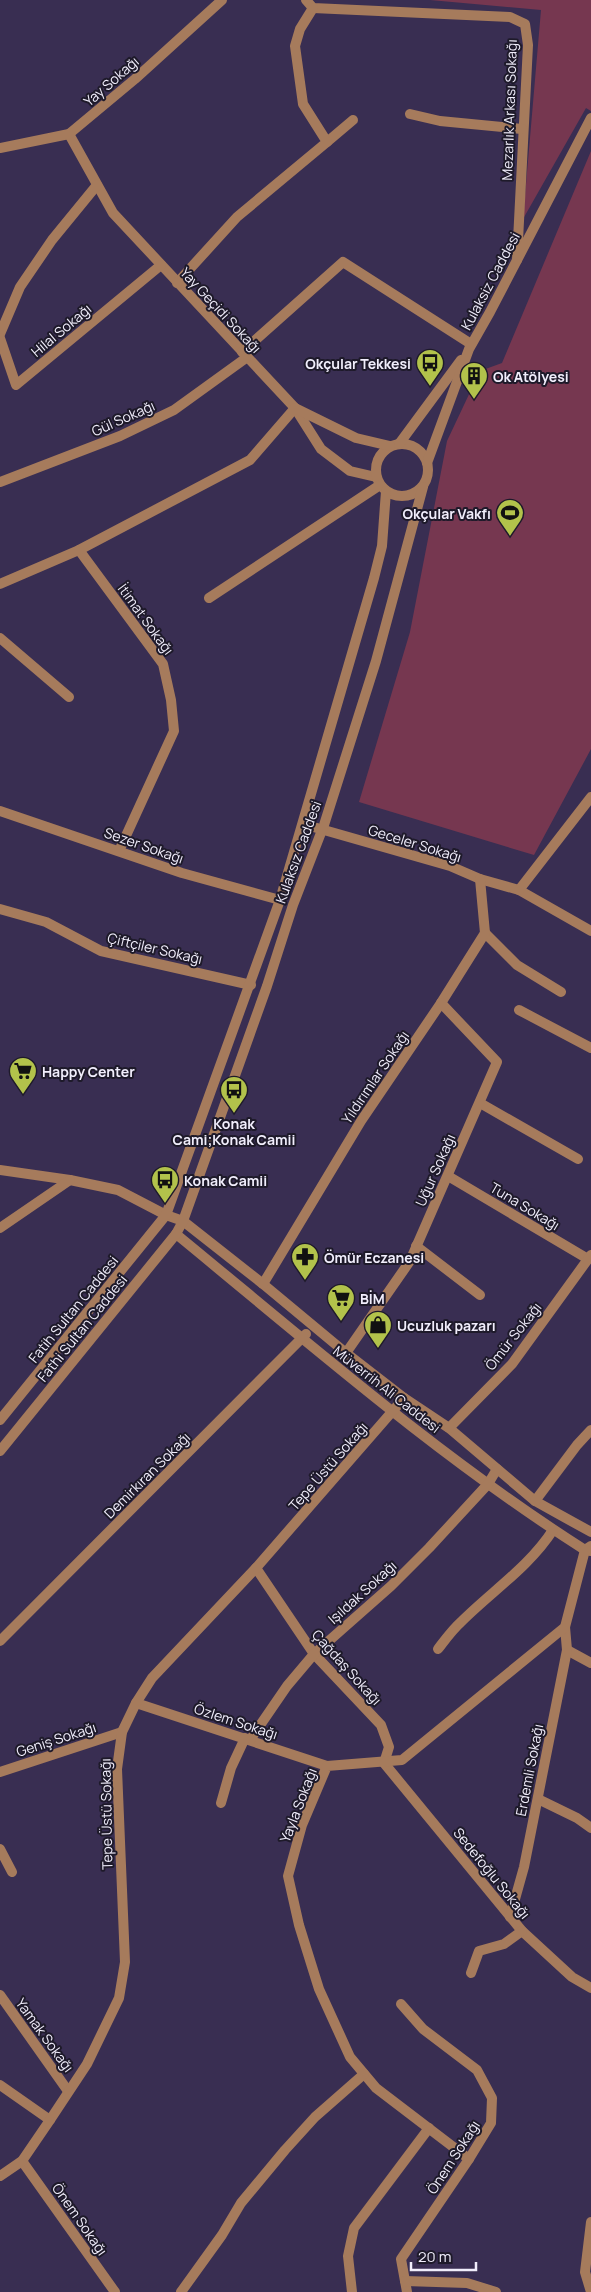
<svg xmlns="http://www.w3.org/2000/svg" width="591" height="2292" viewBox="0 0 591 2292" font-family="Manrope,sans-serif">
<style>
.green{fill:#763750}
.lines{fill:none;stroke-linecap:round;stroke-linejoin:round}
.minor{stroke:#a67b5c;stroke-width:10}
.labels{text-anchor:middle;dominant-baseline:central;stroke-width:4;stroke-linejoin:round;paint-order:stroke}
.street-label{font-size:14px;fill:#f1eefc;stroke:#1e1a2a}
.poi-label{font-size:14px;font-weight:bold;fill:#f1eefc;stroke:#1e1a2a;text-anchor:start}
</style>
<rect width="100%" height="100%" fill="#392e52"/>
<!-- green -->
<g class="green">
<path d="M430,0H591V111L586,108L523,219L541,10Z"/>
<path d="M591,151V749L534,855L359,802L410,632L447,441L480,371L502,363Z"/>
</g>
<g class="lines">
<!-- minor -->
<g class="minor">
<path d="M306,0L313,8L510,17L525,24L528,45L517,260"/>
<path d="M410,114L440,121L522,129"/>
<path d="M69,134L113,213L295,408L321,449L350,471L376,477"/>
<path d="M327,142L353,120"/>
<path d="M0,148L69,134L135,79L222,0"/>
<path d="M177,283L237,217L327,142L303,104L295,46L300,29L313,8"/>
<path d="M0,334L20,287L52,240L97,185"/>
<path d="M0,338L16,385L161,265"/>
<path d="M242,352L343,262L471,344"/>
<circle cx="402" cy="470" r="26"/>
<path d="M399,444L461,360"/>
<path d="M427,463L469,349L490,312L591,118"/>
<path d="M0,482L120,436L174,410L246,358"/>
<path d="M79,550L163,664L171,700L174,731L119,851"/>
<path d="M0,584L79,550L250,460L295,408L356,438L390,446"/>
<path d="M209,598L380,485"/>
<path d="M0,638L69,697"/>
<path d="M0,811L182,873L280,900"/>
<path d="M303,824L450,866L480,879L519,890L591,931"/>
<path d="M519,890L591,797"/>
<path d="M0,909L46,922L101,951L251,985"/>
<path d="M485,933L517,965L561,992"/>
<path d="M519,1010L591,1048"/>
<path d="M480,1103L578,1159"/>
<path d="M0,1170L70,1180L118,1190L166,1215L183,1221L263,1284L346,1353L404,1398L449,1428L535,1501L591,1532"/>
<path d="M448,1176L588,1259"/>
<path d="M0,1228L70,1180"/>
<path d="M176,1234C309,1343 439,1457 585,1550L591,1551"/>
<path d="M416,1246L480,1295"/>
<path d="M263,1284L361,1121L441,1003L485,933L480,879"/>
<path d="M346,1353L410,1261L497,1062L441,1003"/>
<path d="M0,1420L166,1215L280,900L374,578L382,546L386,491"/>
<path d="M449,1428L512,1364L591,1255"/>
<path d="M0,1451L176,1234L183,1221L267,986L293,905L324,825L376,661L423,487"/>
<path d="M535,1501L577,1445L591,1430"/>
<path d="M256,1568L314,1654L381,1725L389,1747L384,1763L522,1931L572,1977L591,1988"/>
<path d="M0,1641L306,1334"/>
<path d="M438,1649C445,1640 452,1630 461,1622C492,1591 529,1567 553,1530"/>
<path d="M567,1650L591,1663"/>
<path d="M136,1703L327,1766"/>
<path d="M250,1740L287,1686L314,1654L391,1586L429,1548L488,1484L497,1469"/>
<path d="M0,1772L122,1732"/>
<path d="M538,1799L577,1818L591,1828"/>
<path d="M221,1803L231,1768L245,1738"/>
<path d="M0,1849L12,1872"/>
<path d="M510,1917L524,1867L567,1650L565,1627"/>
<path d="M471,1973L479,1951L504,1944L522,1931"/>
<path d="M0,1995L68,2091"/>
<path d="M401,2004L423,2029L477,2070L492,2098L491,2123L469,2159L401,2259L407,2292"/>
<path d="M0,2085L50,2120"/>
<path d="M469,2159L376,2088L350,2057L319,1989L299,1925L288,1876L302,1825L327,1766L402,1760L565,1627L585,1550L591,1546"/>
<path d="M22,2161L115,2292"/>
<path d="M0,2176L22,2161L50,2120L87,2064L119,1998L125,1962L117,1769L122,1732L136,1703L152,1678L256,1568L404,1398"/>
<path d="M405,2281L467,2283L496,2292"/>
<path d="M181,2292L222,2235L241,2203L285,2150L315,2117L364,2074"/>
<path d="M352,2292L348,2256L354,2228L429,2128"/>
<path d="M591,2292L585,2272L591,2222"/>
</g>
</g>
<!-- icons -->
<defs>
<symbol id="bus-pin" viewBox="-11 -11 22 30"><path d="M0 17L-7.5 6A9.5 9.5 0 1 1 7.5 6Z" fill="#b2c24b" stroke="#1e1a2a"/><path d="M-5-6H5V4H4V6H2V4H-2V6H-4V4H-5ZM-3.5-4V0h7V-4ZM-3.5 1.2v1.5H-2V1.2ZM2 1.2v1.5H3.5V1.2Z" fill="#111"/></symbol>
<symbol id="building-pin" viewBox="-11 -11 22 30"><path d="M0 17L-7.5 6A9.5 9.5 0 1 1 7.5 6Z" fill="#b2c24b" stroke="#1e1a2a"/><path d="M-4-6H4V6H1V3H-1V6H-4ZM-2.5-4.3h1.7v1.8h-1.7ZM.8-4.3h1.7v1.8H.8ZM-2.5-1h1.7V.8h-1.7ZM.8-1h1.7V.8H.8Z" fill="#111"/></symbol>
<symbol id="stadium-pin" viewBox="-11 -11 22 30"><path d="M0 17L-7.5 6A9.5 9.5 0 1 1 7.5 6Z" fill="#b2c24b" stroke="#1e1a2a"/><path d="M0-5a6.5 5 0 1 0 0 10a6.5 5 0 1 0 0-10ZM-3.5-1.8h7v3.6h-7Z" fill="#111"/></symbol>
<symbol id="supermarket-pin" viewBox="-11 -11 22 30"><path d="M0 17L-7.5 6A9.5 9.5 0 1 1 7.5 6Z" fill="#b2c24b" stroke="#1e1a2a"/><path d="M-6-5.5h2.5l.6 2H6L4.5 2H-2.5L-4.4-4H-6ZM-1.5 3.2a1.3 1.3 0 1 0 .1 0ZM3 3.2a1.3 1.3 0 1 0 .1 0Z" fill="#111"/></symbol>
<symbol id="pharmacy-pin" viewBox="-11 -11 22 30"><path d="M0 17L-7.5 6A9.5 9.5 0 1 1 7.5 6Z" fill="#b2c24b" stroke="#1e1a2a"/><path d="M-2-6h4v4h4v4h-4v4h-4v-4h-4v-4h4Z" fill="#111"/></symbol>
<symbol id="shop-pin" viewBox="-11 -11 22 30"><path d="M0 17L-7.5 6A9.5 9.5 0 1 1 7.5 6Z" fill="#b2c24b" stroke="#1e1a2a"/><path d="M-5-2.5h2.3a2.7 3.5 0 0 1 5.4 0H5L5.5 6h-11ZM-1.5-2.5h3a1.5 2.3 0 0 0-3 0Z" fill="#111"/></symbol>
</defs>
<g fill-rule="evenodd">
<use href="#bus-pin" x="414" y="347" width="32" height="43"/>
<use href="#building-pin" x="458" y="360" width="32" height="43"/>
<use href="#stadium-pin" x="494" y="497" width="32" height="43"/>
<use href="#supermarket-pin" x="7" y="1055" width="32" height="43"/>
<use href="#bus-pin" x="218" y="1074" width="32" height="43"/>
<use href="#bus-pin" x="149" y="1164" width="32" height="43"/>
<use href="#pharmacy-pin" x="289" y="1241" width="32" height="43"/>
<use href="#supermarket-pin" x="325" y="1282" width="32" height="43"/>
<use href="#shop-pin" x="362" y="1309" width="32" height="43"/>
</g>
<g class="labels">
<!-- street labels -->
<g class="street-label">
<text transform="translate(111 81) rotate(-41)">Yay Sokağı</text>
<text transform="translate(509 110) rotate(-88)">Mezarlık Arkası Sokağı</text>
<text transform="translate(490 281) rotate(-62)">Kulaksiz Caddesi</text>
<text transform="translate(221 310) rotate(47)">Yay Geçidi Sokağı</text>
<text transform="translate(61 330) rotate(-40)">Hilal Sokağı</text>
<text transform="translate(123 418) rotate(-24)">Gül Sokağı</text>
<text transform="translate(146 619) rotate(54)">İtimat Sokağı</text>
<text transform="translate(415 843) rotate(17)">Geceler Sokağı</text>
<text transform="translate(144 845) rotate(19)">Sezer Sokağı</text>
<text transform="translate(298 852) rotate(-70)">Kulaksız Caddesi</text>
<text transform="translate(155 948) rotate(13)">Çiftçiler Sokağı</text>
<text transform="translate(375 1077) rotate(-56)">Yıldırımlar Sokağı</text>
<text transform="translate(435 1170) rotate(-66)">Uğur Sokağı</text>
<text transform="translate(525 1206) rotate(31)">Tuna Sokağı</text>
<text transform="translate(73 1309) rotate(-51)">Fatih Sultan Caddesi</text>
<text transform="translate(82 1328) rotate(-51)">Fathi Sultan Caddesi</text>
<text transform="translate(513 1336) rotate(-52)">Ömür Sokağı</text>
<text transform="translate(387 1389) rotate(38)">Müverrih Ali Caddesi</text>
<text transform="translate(328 1466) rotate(-49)">Tepe Üstü Sokağı</text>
<text transform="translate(147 1475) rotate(-45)">Demirkıran Sokağı</text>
<text transform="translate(362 1592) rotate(-42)">Işıldak Sokağı</text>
<text transform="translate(347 1667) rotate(48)">Çağdaş Sokağı</text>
<text transform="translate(236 1721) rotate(18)">Özlem Sokağı</text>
<text transform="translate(56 1739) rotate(-18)">Geniş Sokağı</text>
<text transform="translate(529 1770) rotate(-79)">Erdemli Sokağı</text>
<text transform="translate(298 1805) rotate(-69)">Yayla Sokağı</text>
<text transform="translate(106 1814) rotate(-91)">Tepe Üstü Sokağı</text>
<text transform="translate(492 1873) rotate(51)">Sedefoğlu Sokağı</text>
<text transform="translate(45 2035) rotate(54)">Yamak Sokağı</text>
<text transform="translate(453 2157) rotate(-57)">Önem Sokağı</text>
<text transform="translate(80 2219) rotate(55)">Önem Sokağı</text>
</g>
<!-- poi labels -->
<g class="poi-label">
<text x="411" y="363" text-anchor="end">Okçular Tekkesi</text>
<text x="493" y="376">Ok Atölyesi</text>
<text x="491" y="513" text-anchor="end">Okçular Vakfı</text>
<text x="42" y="1071">Happy Center</text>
<text x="234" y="1123" text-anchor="middle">Konak<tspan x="234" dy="16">Cami;Konak Camii</tspan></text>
<text x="184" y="1180">Konak Camii</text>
<text x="324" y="1257">Ömür Eczanesi</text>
<text x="360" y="1298">BİM</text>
<text x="397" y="1325">Ucuzluk pazarı</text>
</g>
</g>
<!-- scale -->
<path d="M411 2262v8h65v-8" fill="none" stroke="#f1eefc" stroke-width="2.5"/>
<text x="418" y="2262" font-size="15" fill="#f1eefc" stroke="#1e1a2a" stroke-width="4" paint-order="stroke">20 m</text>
</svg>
